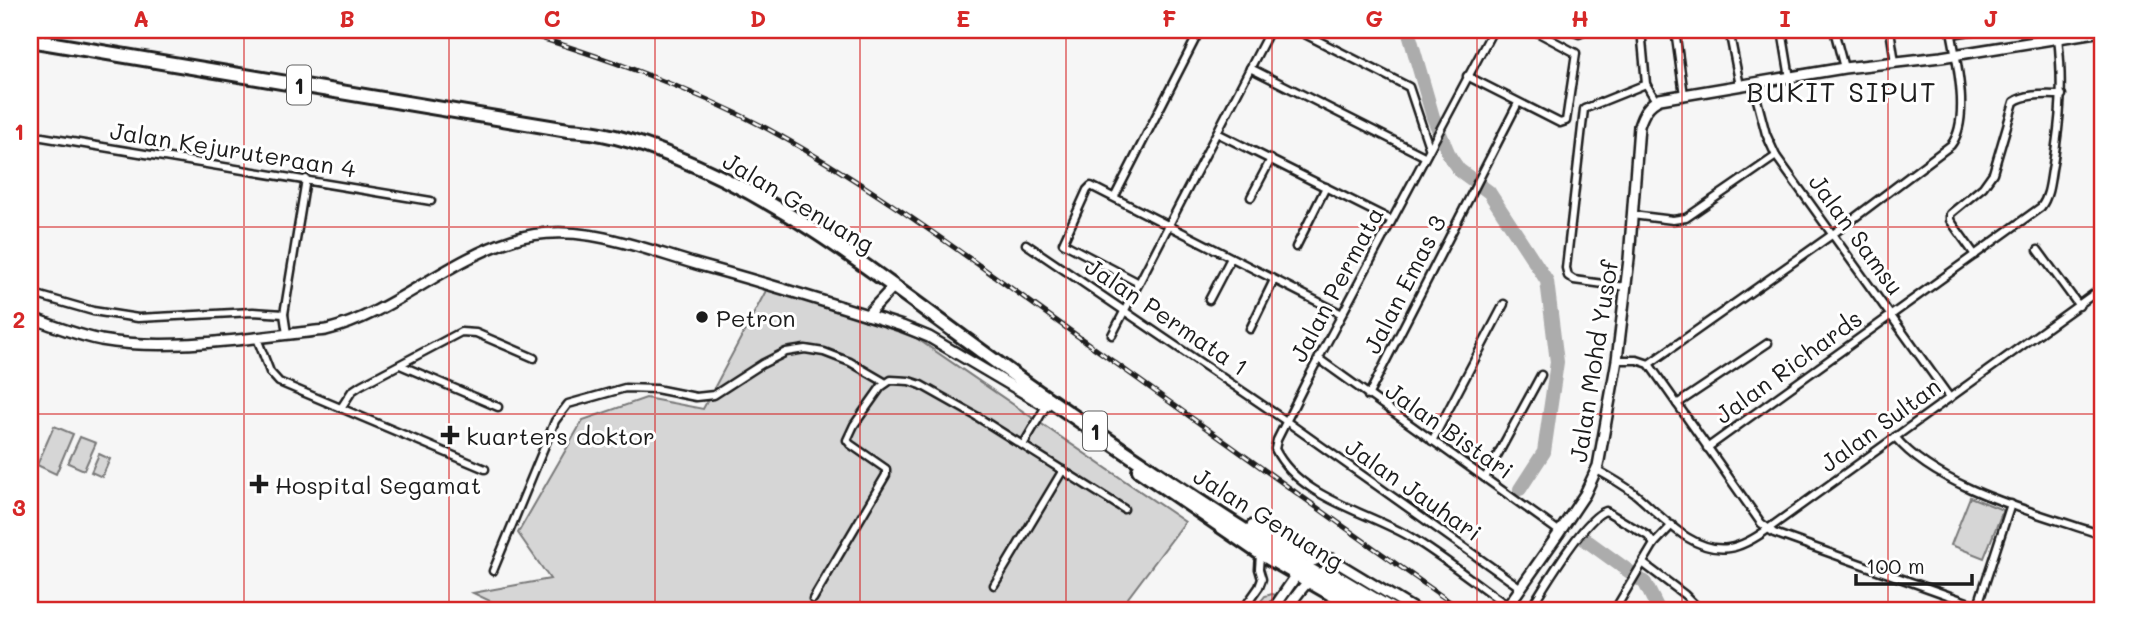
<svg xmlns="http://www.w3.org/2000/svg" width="2132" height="641" viewBox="0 0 2132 641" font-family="Mali,sans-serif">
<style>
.green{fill:#d6d6d6;stroke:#797979;stroke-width:2}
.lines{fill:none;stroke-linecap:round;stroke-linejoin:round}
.river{stroke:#acacac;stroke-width:14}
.street-casing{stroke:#1c1c1c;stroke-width:11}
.secondary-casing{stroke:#1c1c1c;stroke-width:14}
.highway-casing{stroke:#1c1c1c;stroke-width:18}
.street{stroke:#fff;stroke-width:6}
.secondary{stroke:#fff;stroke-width:9}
.highway{stroke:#fff;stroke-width:12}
.rail-casing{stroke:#1c1c1c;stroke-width:5}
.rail{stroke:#fff;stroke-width:2.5;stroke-dasharray:8;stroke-linecap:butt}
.grid{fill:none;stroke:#d62828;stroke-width:2;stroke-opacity:0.55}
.poi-dot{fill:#1c1c1c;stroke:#fff;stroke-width:2.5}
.labels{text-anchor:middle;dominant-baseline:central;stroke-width:6;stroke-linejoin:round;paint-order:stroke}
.shield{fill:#fff;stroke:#606060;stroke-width:2}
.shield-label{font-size:23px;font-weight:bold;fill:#1c1c1c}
.street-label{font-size:24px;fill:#1c1c1c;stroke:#fff}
.poi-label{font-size:24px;fill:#1c1c1c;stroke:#fff;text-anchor:start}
.quarter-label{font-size:28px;letter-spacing:2px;fill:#1c1c1c;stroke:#fff}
.neatline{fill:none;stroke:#d62828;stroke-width:2.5}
.grid-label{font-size:23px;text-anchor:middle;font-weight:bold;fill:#d62828}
</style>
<rect width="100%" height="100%" fill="#f6f6f6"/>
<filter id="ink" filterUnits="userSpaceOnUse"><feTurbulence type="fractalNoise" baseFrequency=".0143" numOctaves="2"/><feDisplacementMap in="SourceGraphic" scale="14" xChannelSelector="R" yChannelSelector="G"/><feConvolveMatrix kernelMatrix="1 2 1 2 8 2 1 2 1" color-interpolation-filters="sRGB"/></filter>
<g filter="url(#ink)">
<!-- green -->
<g class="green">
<path d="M769,285L916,338L1185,522L1118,611H511L473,593L550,579L518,533L583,420L646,398L703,409Z"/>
<path d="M54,426L73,434L56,474L37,465Z"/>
<path d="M80,437L96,443L84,470L68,463Z"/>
<path d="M99,454L110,459L102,477L91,472Z"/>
<path d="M1970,497L2003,510L1984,558L1951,545Z"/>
<path d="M1272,594L1276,595V599L1269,611H1253L1265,596Z"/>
</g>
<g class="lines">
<!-- river -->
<g class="river">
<path d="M1408,30L1433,117L1450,157L1459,170L1489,192L1547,281L1557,362L1544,452L1520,489"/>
<path d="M1583,538L1645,583L1659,611"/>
</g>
<defs>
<g id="street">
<path d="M1297,30L1409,87L1429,147"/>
<path d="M1493,30L1305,384L1277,440L1275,449C1300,499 1367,511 1412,538C1445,558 1476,584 1508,606"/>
<path d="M1569,30L1579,34L1588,30"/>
<path d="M1675,30L1684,95"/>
<path d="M1729,30L1740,86"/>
<path d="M1782,30L1790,78"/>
<path d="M1834,30L1844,68"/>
<path d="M1890,30L1895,62"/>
<path d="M1952,34L1977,30"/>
<path d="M1642,40L1646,84L1656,101"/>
<path d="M1250,68L1424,156"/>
<path d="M1467,76L1560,123L1566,121L1576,53L1533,30"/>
<path d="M1753,85L1766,134L1776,156L1950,398"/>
<path d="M1217,133L1391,220"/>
<path d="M30,135L431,201"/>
<path d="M1115,196L1200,30"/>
<path d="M1251,197L1271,159"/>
<path d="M1632,215L1673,220L1686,218L1776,156"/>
<path d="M1026,244L1286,421L1521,588"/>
<path d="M1296,247L1326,187"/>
<path d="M2038,250L2079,306"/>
<path d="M1975,255L1950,220V214L1983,187L1993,173L2014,102C2026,93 2047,95 2062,95"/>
<path d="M1139,283L1063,243L1087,190L1091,186L1342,314"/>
<path d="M1626,287L1574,280L1568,276L1566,268L1584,109L1646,84"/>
<path d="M30,293L93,311L138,318L253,312L284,314"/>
<path d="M1209,300L1231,258"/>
<path d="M1250,329L1274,280"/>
<path d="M287,334L284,314L306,179"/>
<path d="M1112,335L1270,30"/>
<path d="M257,338L270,372L279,382L485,469"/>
<path d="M1319,359L1560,532"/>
<path d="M1617,360H1637L1649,364L1761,523L1774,533L1992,611"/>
<path d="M1649,364L1833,234L1951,145C1971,120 1956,59 1951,30"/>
<path d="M400,365L498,407"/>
<path d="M1368,396L1518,103"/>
<path d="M1677,404L1768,343"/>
<path d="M341,408L352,391L361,385L461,332L476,333L534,358"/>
<path d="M1895,437C1939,490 2039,513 2102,535"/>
<path d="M1432,441L1504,304"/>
<path d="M1023,445L1046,406"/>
<path d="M1707,448L2041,207C2050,195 2050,179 2053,164C2061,118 2063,84 2058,37"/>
<path d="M1597,470C1610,477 1622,484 1634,493C1660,514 1692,554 1729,548C1743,546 1757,537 1768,529L2102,288"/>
<path d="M1485,478L1541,375"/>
<path d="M1644,564L1685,595L1701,611"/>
<path d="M493,571L555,421L568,404L625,388L656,389L696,397L714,395L762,364L786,352L805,349L824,352L850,362L886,383"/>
<path d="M994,585L1063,470"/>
<path d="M813,599L886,475V469L850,444L847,440L854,425L881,387L891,380L909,381L921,385L976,416L1124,509"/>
<path d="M1512,601L1524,611"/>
<path d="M1242,611L1259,587L1262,579L1259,569L1260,554"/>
<path d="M1529,611C1542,590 1585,516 1606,511L1648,536L1654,544"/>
<path d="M1614,611L1654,544L1672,525"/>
<path d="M1976,611L2011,504"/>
</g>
<g id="secondary">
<path d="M867,315L894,286"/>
<path d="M30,317C53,326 77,335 101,340C171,352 256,337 326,330C392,314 445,261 512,240C576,219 642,249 703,266C770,284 836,305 902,326L929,337L1046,406"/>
<path d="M1311,561L1323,558L1331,559L1417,611"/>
<path d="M1272,611L1300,570"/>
<path d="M1285,611C1297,596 1308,575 1328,570L1397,611"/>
<path d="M1500,611L1508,606L1557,536L1585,494L1598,466L1617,360L1629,259L1639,126C1643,114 1648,104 1660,99L1844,68L1941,57L2102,31"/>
</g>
<g id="highway">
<path d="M30,40L568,130C605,131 641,143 675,157C813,212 925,315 1047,398C1116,446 1186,494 1258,539C1298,564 1340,587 1381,611"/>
<path d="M1139,470L1260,553L1361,611"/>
<path d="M1253,527L1314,559"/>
</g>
</defs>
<!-- street casing -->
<use href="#street" class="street-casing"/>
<!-- secondary casing -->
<use href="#secondary" class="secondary-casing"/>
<!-- highway casing -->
<use href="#highway" class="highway-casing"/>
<!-- street -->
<use href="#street" class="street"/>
<!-- secondary -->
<use href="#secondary" class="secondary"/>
<!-- highway -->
<use href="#highway" class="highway"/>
<defs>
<path id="rail" d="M515,30C601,56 686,86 766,128C881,190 986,271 1093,347C1216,435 1339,524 1463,611"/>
</defs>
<!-- rail casing -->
<use href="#rail" class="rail-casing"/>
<!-- rail -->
<use href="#rail" class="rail"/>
</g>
</g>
<!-- grid -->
<path class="grid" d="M244,30V611M449,30V611M655,30V611M860,30V611M1066,30V611M1272,30V611M1477,30V611M1682,30V611M1888,30V611M30,227H2102M30,414H2102"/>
<!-- markers -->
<g class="poi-dot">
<circle cx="702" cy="317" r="7"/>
<path d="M446.5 424.5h7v7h7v7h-7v7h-7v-7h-7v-7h7z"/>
<path d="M255.5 473.5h7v7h7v7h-7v7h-7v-7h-7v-7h7z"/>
</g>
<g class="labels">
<!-- shield labels -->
<g class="shield">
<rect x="287" y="65.5" width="24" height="39" rx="5"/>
<rect x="1083" y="411.5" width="24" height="39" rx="5"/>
</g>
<g class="shield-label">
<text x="299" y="85">1</text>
<text x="1095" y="431">1</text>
</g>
<!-- street labels -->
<g class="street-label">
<text transform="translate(233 149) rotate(9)">Jalan Kejuruteraan 4</text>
<text transform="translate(799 202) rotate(31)">Jalan Genuang</text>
<text transform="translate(1857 234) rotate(54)">Jalan Samsu</text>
<text transform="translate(1336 284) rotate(-62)">Jalan Permata</text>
<text transform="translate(1404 284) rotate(-63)">Jalan Emas 3</text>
<text transform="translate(1167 316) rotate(34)">Jalan Permata 1</text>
<text transform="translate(1593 361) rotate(-81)">Jalan Mohd Yusof</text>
<text transform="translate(1788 366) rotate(-36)">Jalan Richards</text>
<text transform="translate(1880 424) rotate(-36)">Jalan Sultan</text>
<text transform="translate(1450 430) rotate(35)">Jalan Bistari</text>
<text transform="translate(1414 489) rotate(35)">Jalan Jauhari</text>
<text transform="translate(1269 518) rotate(32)">Jalan Genuang</text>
</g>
<!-- poi labels -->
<g class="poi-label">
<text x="716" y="317">Petron</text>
<text x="466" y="435">kuarters doktor</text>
<text x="275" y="484">Hospital Segamat</text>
</g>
<!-- quarter labels -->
<g class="quarter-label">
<text x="1842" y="91">BUKIT SIPUT</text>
</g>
</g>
<!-- margin -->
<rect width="2132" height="641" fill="none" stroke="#fff" stroke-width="77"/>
<!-- scale -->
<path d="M1856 574v10h116v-10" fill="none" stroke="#1c1c1c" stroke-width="3.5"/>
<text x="1866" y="574" font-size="21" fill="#1c1c1c" stroke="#ffffff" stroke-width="5" paint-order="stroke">100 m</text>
<rect x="38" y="38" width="2056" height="564" class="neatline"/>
<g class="grid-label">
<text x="141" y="27">A</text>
<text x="347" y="27">B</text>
<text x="552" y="27">C</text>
<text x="758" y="27">D</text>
<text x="963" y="27">E</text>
<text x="1169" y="27">F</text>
<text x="1374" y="27">G</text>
<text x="1580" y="27">H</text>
<text x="1785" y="27">I</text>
<text x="1991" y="27">J</text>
<text x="19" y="140">1</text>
<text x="19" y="328">2</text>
<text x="19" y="516">3</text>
</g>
</svg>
